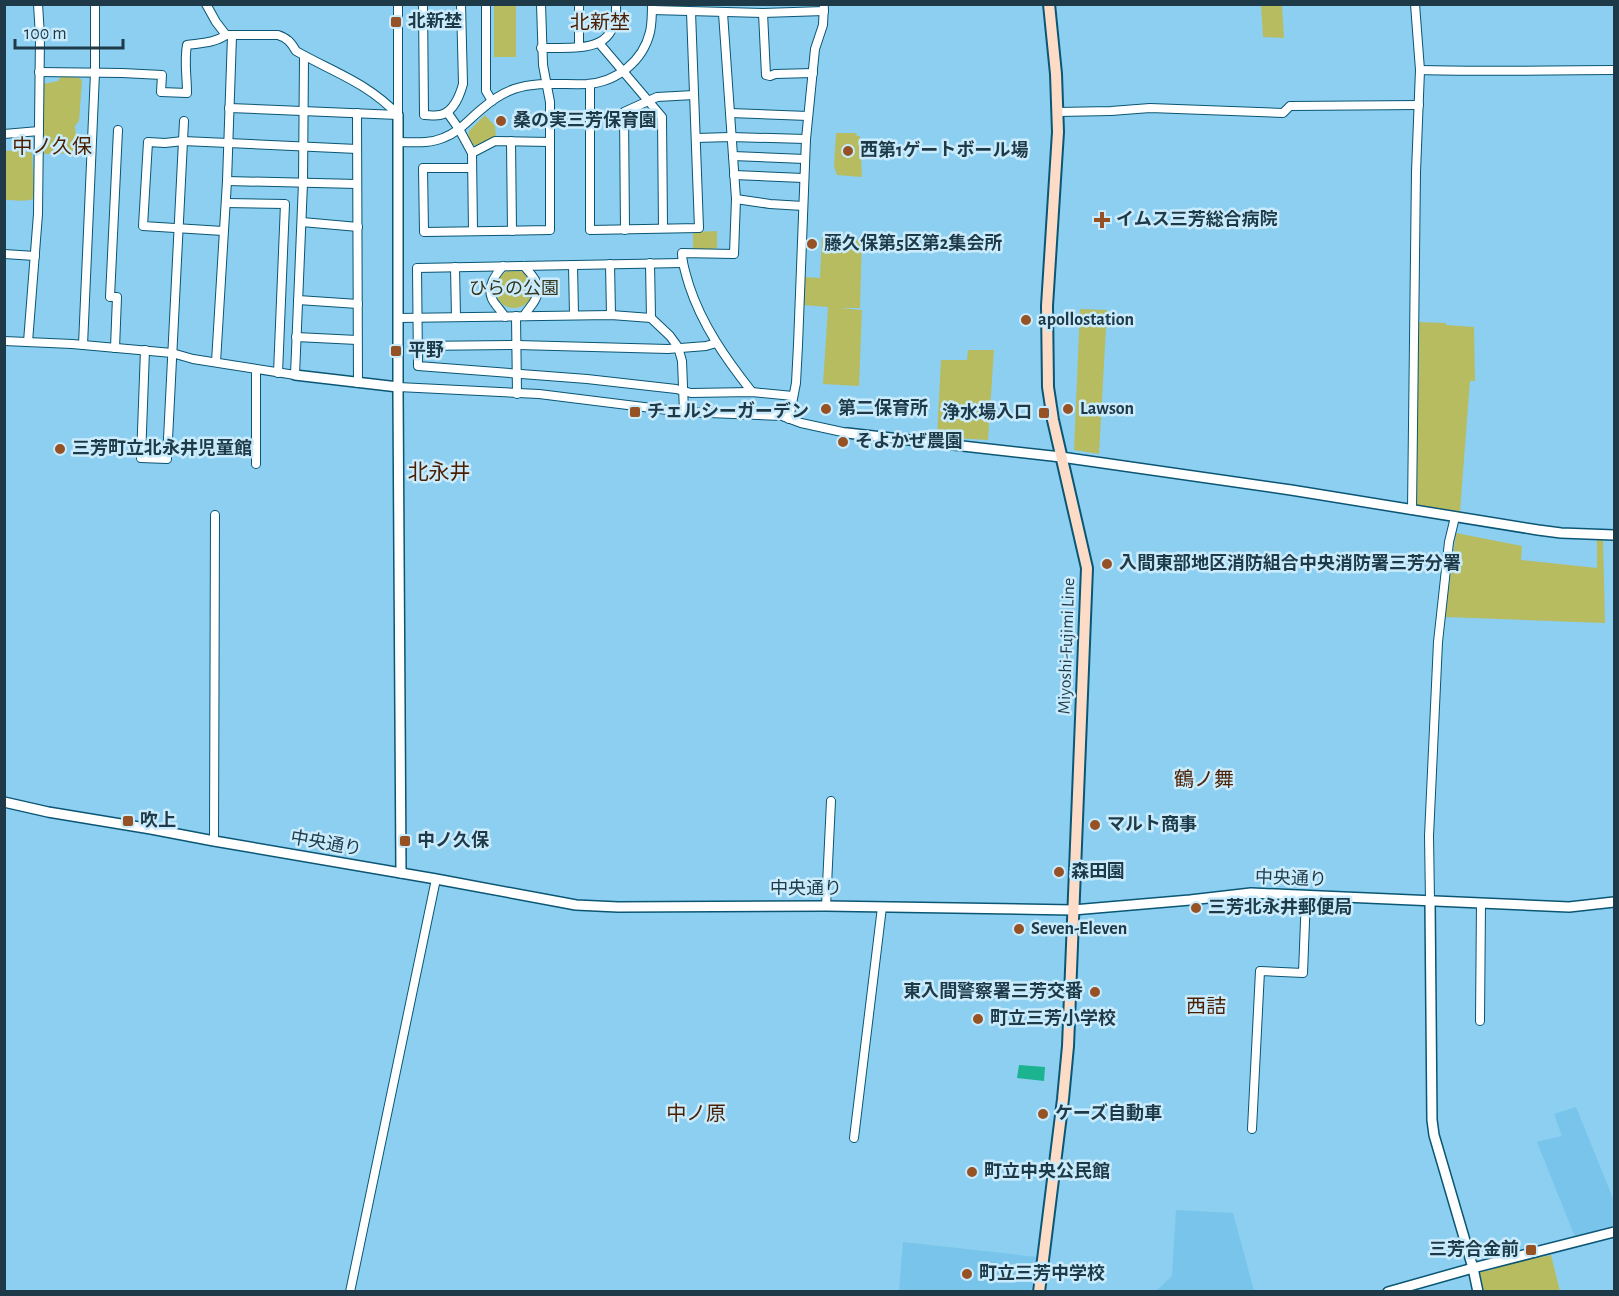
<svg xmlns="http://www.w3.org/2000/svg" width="1619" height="1296" viewBox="0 0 1619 1296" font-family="'Alegreya Sans','Noto Sans JP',sans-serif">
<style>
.built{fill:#78c4ea}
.green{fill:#b7bc61}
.water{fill:#1bb390}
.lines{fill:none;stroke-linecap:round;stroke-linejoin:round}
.minor-casing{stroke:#0a5674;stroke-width:10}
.tertiary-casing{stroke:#0a5674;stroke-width:12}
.secondary-casing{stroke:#0a5674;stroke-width:14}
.minor{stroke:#fff;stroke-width:8}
.tertiary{stroke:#fff;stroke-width:9}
.secondary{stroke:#fddcc7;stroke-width:10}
.poi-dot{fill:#965225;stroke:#caebfc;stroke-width:2}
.labels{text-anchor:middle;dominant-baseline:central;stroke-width:5;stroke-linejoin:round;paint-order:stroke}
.poi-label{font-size:18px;font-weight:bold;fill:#1e3a48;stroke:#caebfc;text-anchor:start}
.park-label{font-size:18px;fill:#34361e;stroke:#caebfc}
.street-label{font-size:18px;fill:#1e3a48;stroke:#caebfc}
.neighbourhood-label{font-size:20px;fill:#4a1e00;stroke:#caebfc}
.quarter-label{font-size:21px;fill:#4a1e00;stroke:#caebfc}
</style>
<rect width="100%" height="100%" fill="#8ccff1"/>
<!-- built -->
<g class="built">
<path d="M1576,1107L1614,1201V1225L1575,1237L1537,1142L1562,1136L1554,1114Z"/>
<path d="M1176,1210L1233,1213L1254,1291H1156L1172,1276Z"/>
<path d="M903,1242L1037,1257L1031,1291L899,1292Z"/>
</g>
<!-- green -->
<g class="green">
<rect x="494" y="5" width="22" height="52"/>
<path d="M1261,5H1282L1284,38L1263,37Z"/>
<path d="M61,76L80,78L82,81L79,121L75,126L76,138L79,140L78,153L44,154L42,147L43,84L58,81Z"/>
<path d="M485,115L495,126L496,138L478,146L473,145L468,137L469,131Z"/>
<path d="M836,133H856L857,136H860L862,177L837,175L834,166Z"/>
<path d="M21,150L32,153L34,192L33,199C27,202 12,200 5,200V151Z"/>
<path d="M717,231V248L711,249V250H693V232Z"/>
<path d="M822,237L862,240L860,308H840L862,310L859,386L823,384L828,307L803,305L804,277L820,278Z"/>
<circle cx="514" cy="289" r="19"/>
<path d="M1080,309L1107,310L1099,454L1074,450Z"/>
<path d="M1417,322L1446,323V325L1474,327L1475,381H1470L1460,512L1414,505Z"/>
<path d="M968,350H994L988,440L937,437L941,360H967Z"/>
<path d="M1456,533L1522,546L1521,560L1597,568V539L1603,540L1605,623L1445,617Z"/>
<path d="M1551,1255L1560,1291H1482L1480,1272L1491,1270L1503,1264Z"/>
</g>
<!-- water -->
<path class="water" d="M1019,1065L1045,1067L1044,1081L1017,1078Z"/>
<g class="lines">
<defs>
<g id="minor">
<path d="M206,4L216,22L226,35H278C287,38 291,42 296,51C333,72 368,83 398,115"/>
<path d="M398,4V115"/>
<path d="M423,4L424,115C429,115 435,116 440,115C453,113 460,95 463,84L461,4"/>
<path d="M486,4V91L492,101"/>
<path d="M579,4V47"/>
<path d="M652,10L763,13L824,11"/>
<path d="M723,13L736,199L734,254L682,253C682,264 686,274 689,285C702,325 726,359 752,392"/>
<path d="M763,13L766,75L770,76L775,74L813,73"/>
<path d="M599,43L662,117L663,228"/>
<path d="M541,48C578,47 618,55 616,4"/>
<path d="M1420,70C1485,72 1549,70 1614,70"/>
<path d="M39,72L122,73L162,75L161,92L187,93C187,76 184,61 187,45C200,43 215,43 226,35"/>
<path d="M590,84V230L699,228L691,12"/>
<path d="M229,108L398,115"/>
<path d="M447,112L459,129L472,153L473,231"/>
<path d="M1058,112L1111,111L1150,108L1283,113L1290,106L1419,105"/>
<path d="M357,113L358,383"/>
<path d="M730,113L808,116"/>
<path d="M4,134L39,131"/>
<path d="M696,138L731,137L806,139"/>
<path d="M511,141L512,231"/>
<path d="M398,142C413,142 429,144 443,138C460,132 470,118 483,108C492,100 503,93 514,89C538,81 563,85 587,84C617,82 643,61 650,32C652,23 652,13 652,4"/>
<path d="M472,153L495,141L550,142"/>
<path d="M733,156L805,159"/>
<path d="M472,168H423L424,232L550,230V102L543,65L541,4"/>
<path d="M734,175L803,178"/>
<path d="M227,181L357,184"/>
<path d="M736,199L770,204L803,206"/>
<path d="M226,203L285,204L278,373"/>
<path d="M302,222L358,227"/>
<path d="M625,230L624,112L657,97L694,95"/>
<path d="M223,231L143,226L148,142L165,143L183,141L357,149"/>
<path d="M4,254L35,256"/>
<path d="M650,263L651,318"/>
<path d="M682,263L417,268L418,366L587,379L676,389L691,393L752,392L793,396"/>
<path d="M610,264L611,315"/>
<path d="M573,265L574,315"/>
<path d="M503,266C493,277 484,291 496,305C499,309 502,312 505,317"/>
<path d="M455,267L456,317"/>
<path d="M298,300L358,304"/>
<path d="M516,316L517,394"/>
<path d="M524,316C527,310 532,306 535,300C543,286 533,276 524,266"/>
<path d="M398,318L611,315L651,318L670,336L678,347L682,361L684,412"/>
<path d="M296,337L357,340"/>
<path d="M4,341L72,344L172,353L193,359L295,375L303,183L304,56"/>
<path d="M28,342L38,214L40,36L38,4"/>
<path d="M83,345L95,73V4"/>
<path d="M418,346L517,345L668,349L706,346L716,343"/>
<path d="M115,348L117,297H110L118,130"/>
<path d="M145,350L141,458L167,459L184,121"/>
<path d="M216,362L227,181L232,36"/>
<path d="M398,387L539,394L684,412L782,416L801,423L847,433"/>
<path d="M789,419L796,383L798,345L806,139L815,49L823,25L824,4"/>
<path d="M256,464V369"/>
<path d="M1412,510L1416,172L1420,70L1415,4"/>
<path d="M214,841L215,515"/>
<path d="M1430,901L1429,836L1438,642L1449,542L1455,517"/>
<path d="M826,906L831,801"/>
<path d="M1480,1021L1481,903"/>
<path d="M1252,1129L1260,971L1303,973L1306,896"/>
<path d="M854,1138L882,907"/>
<path d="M350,1292L436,879"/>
</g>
<g id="tertiary">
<path d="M398,115V393L401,873"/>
<path d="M295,375L398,387"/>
<path d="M847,433L1061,457L1291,490L1538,530L1561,533L1614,535"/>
<path d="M4,802L48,812L151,829L214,841L436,879L576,905L618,907L826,906L1073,910L1190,900L1251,893L1569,907L1614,902"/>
<path d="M1430,901L1432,1120L1434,1135L1473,1268L1478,1292"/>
<path d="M1388,1292L1473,1268L1614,1232"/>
</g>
<path id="secondary" d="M1039,1292L1063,1099L1068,1046L1087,568L1053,420L1048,387L1047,306L1058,132L1056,74L1049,4"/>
</defs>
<!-- minor casing -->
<use href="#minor" class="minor-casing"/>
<!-- tertiary casing -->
<use href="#tertiary" class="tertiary-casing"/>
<!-- secondary casing -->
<use href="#secondary" class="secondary-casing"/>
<!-- minor -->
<use href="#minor" class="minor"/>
<!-- tertiary -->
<use href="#tertiary" class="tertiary"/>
<!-- secondary -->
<use href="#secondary" class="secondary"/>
</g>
<!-- markers -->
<g class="poi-dot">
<rect x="390" y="16" width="12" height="12" rx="3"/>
<circle cx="501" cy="121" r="6"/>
<circle cx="848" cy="151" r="6"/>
<path d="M1099 211h6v6h6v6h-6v6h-6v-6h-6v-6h6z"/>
<circle cx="812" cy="244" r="6"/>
<circle cx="1026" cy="320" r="6"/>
<rect x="390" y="345" width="12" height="12" rx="3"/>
<circle cx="826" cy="409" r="6"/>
<circle cx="1068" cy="409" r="6"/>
<rect x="629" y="406" width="12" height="12" rx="3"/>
<rect x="1038" y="407" width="12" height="12" rx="3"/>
<circle cx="843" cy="442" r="6"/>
<circle cx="60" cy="449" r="6"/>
<circle cx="1107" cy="564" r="6"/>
<rect x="122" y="815" width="12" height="12" rx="3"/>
<circle cx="1095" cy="825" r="6"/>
<rect x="399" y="835" width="12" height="12" rx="3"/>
<circle cx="1059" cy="872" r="6"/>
<circle cx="1196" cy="908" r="6"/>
<circle cx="1019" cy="929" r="6"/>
<circle cx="1095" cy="992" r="6"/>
<circle cx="978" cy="1019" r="6"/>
<circle cx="1043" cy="1114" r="6"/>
<circle cx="972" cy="1172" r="6"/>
<rect x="1525" y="1244" width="12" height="12" rx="3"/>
<circle cx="967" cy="1274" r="6"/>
</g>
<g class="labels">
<!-- poi labels -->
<g class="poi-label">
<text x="408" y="22">北新埜</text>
<text x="513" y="121">桑の実三芳保育園</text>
<text x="860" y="151">西第1ゲートボール場</text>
<text x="1116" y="220">イムス三芳総合病院</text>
<text x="824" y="244">藤久保第5区第2集会所</text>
<text x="1038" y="320">apollostation</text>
<text x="408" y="351">平野</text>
<text x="838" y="409">第二保育所</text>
<text x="1080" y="409">Lawson</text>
<text x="647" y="412">チェルシーガーデン</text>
<text x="1032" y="413" text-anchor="end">浄水場入口</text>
<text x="855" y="442">そよかぜ農園</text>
<text x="72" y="449">三芳町立北永井児童館</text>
<text x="1119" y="564">入間東部地区消防組合中央消防署三芳分署</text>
<text x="140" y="821">吹上</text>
<text x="1107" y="825">マルト商事</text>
<text x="417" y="841">中ノ久保</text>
<text x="1071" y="872">森田園</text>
<text x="1208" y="908">三芳北永井郵便局</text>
<text x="1031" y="929">Seven-Eleven</text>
<text x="1083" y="992" text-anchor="end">東入間警察署三芳交番</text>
<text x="990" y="1019">町立三芳小学校</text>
<text x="1055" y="1114">ケーズ自動車</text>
<text x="984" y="1172">町立中央公民館</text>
<text x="1519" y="1250" text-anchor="end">三芳合金前</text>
<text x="979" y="1274">町立三芳中学校</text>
</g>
<!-- park labels -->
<g class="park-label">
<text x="514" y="289">ひらの公園</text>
</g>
<!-- street labels -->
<g class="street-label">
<text transform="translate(1067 646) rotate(-88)">Miyoshi-Fujimi Line</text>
<text transform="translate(326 844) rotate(10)">中央通り</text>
<text transform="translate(1291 879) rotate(2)">中央通り</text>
<text x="806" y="889">中央通り</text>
</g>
<!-- neighbourhood labels -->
<g class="neighbourhood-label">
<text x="600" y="23">北新埜</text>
<text x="52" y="147">中ノ久保</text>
<text x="1204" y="780">鶴ノ舞</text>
<text x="1206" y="1007">西詰</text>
<text x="696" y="1114">中ノ原</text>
</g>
<!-- quarter labels -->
<g class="quarter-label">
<text x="439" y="472">北永井</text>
</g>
</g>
<!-- border -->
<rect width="1619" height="1296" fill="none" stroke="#1e3a48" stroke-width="12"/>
<!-- scale -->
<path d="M15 39v9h108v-9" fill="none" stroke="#1e3a48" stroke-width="3"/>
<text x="24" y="39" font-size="18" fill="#1e3a48" stroke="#caebfc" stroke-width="4.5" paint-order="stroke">100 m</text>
</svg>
